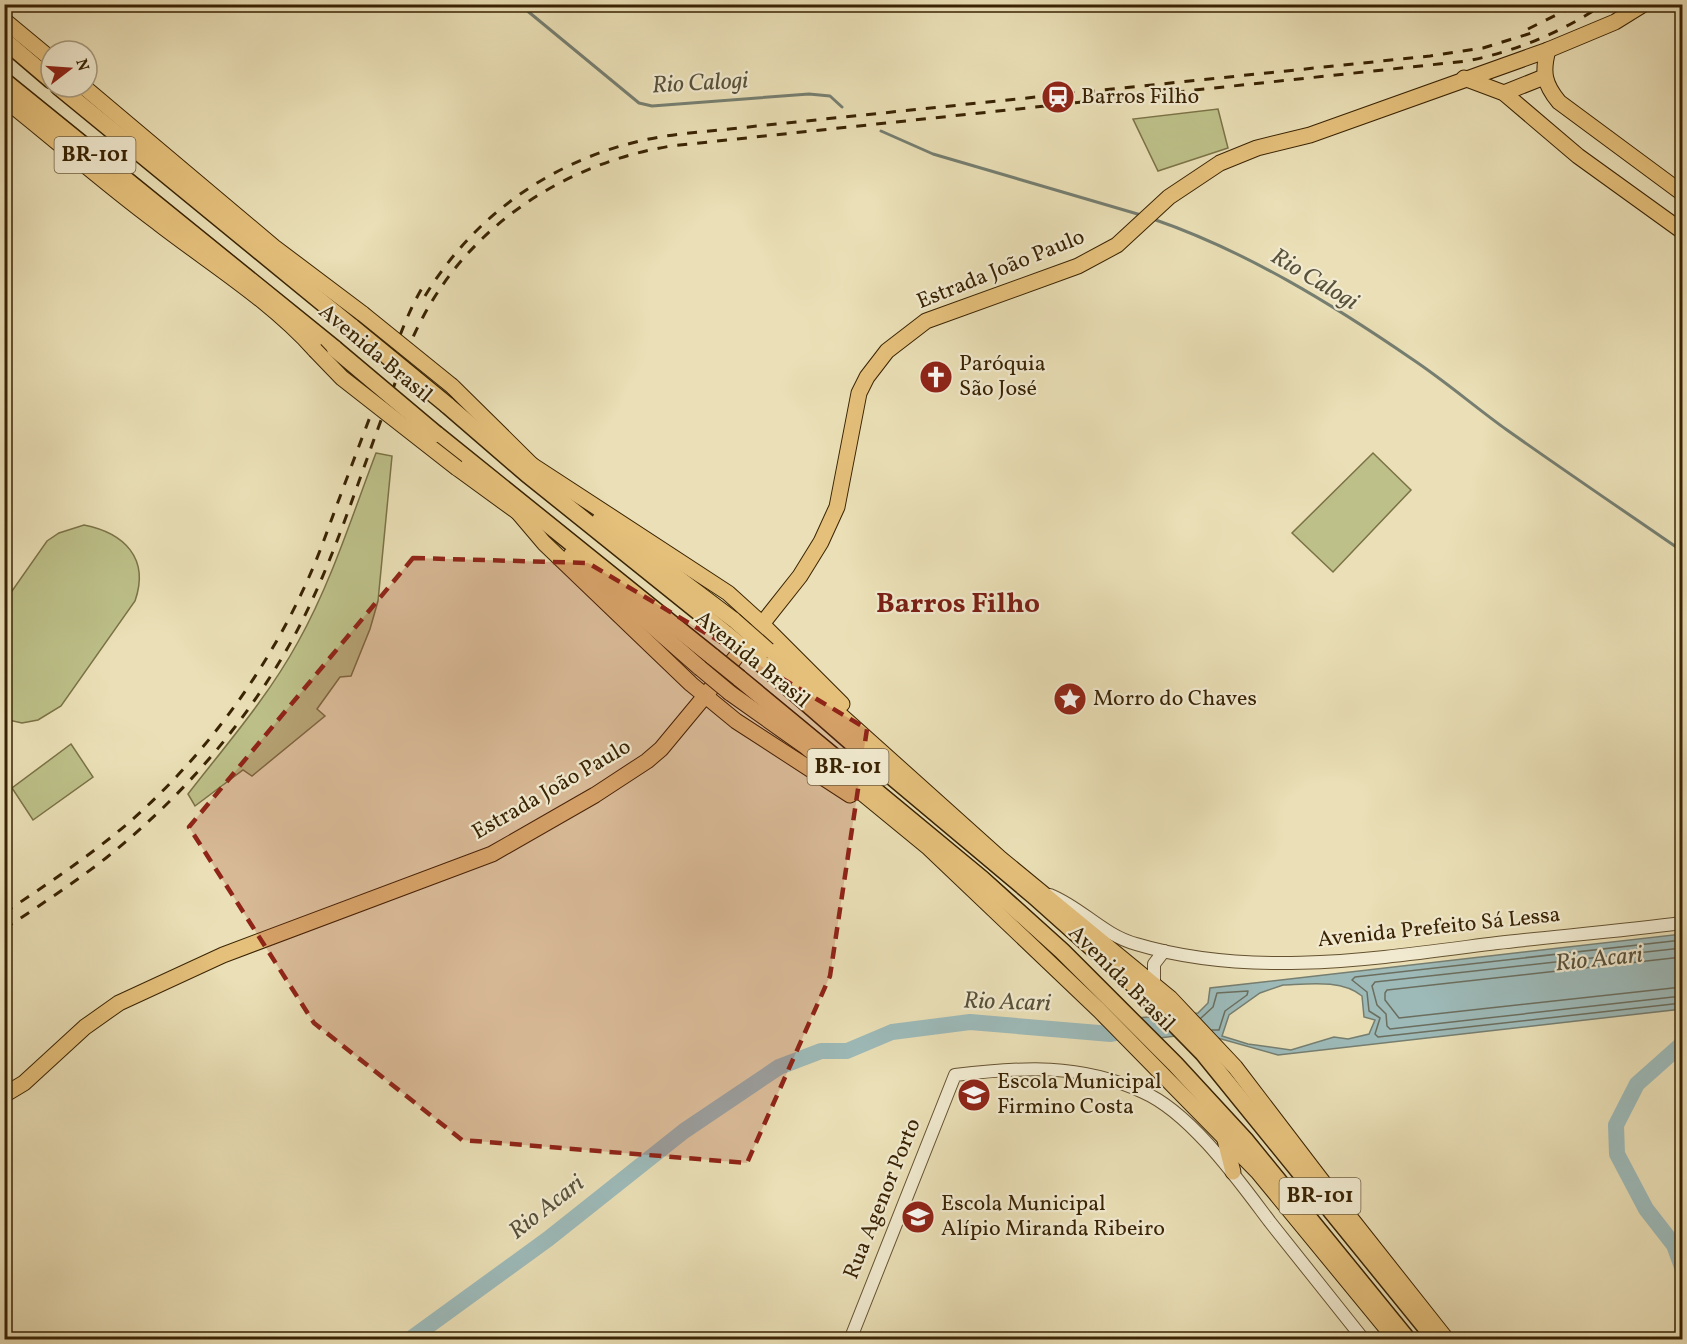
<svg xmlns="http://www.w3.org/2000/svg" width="1687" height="1344" viewBox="0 0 1687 1344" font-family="Vollkorn,serif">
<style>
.green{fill:#bdc089;stroke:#7b7246;stroke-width:1.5}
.water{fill:#9dbab9;stroke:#757e70;stroke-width:1.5;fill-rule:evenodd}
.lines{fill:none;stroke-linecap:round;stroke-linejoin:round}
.shore{stroke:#6b6e5e;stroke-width:1.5}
.stream{stroke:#757e70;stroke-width:3}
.river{stroke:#9dbab9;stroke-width:16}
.minor-casing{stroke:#655230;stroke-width:14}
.major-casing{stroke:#392303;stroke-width:17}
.highway-casing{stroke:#392303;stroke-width:19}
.minor{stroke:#f1ead0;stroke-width:12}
.major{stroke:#e5c07b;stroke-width:15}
.highway{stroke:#e5c07b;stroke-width:16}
.rail{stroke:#392303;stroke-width:3;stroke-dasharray:10 10;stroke-linecap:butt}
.major-bridge-casing{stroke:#392303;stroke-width:17;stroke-linecap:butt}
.highway-bridge-casing{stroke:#392303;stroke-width:19;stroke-linecap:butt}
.major-bridge{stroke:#e5c07b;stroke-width:15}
.highway-bridge{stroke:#e5c07b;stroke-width:16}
.marked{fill:#8f2418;fill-opacity:0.2;stroke:#8f2418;stroke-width:4.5;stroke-dasharray:12 8;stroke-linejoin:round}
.labels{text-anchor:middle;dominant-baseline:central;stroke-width:4.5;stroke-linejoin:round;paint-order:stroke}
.shield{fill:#f1ead0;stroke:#705f40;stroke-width:1.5}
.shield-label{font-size:21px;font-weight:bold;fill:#392303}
.poi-label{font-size:22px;fill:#392303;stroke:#f1ead0;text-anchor:start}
.street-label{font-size:22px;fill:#392303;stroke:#f1ead0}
.water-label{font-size:24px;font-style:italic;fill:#57503a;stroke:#f1ead0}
.district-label{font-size:28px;font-weight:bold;fill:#7a1f14;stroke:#f1ead0}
</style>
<rect width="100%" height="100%" fill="#eadfb6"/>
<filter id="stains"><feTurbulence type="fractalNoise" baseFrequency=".00333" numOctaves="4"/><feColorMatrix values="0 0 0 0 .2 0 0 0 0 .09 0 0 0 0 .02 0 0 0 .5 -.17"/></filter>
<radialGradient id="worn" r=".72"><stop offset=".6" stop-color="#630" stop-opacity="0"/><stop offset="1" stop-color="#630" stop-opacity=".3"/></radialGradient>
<!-- green -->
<g class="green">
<path d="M1218,109L1228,148L1158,171L1133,119Z"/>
<path d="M376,453L392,456L378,601L370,629L351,676L340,677L317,709L325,716L252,776L243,770L195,806L188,794C226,745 268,697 298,642C331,583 352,516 376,453Z"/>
<path d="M1373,453L1411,490L1333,572L1292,533Z"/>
<path d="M84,525C124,533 150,558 135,601L61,706L38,720L22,723L4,719L5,601L47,541L59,533Z"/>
<path d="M71,744L93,777L33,820L12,788Z"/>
</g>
<!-- water -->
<path class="water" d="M1682,934V1009L1278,1055L1200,1033L1135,1041L1116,1039L1099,1021L1198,1013L1208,1003L1210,988ZM1283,985C1308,984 1342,979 1362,996L1364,1017L1375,1020L1369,1034L1348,1039L1334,1037L1291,1050L1248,1044L1222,1036L1229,1015L1260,993Z"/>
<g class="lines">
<!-- shore -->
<g class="shore">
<path d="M1682,940L1355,977L1352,980L1367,992L1369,1011L1380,1018L1375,1034L1378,1037L1682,1003"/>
<path d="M1682,948L1375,982L1372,986L1377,1005L1386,1014L1387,1026L1390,1029L1682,996"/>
<path d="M1682,957L1387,990L1385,993V1000L1399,1018L1682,987"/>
<path d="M1201,1018L1213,1007L1217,993L1248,991L1247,995L1225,1011L1219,1030H1212"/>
</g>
<!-- stream -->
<g class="stream">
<path d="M519,4L639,103L652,106L809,94L830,96L842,107"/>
<path d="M881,131L933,154L1141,215"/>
<path d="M1153,219C1246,251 1332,304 1412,359C1445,381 1475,407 1507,430C1565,471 1624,511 1682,551"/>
</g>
<!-- river -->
<g class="river">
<path d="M1682,1044L1637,1084L1616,1125L1617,1154L1646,1209L1674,1245L1682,1267"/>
<path d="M409,1340L548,1239L684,1131L779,1067L821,1051H847L892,1032L970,1022L1111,1034L1132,1030"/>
<path d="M1681,1340L1682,1332"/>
</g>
<defs>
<g id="minor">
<path d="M1050,895C1082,908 1103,935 1136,944C1253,979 1379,958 1497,943C1559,936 1621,931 1682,923"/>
<path d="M1154,983V964L1164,951"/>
<path d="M850,1340L955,1075C1022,1067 1079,1063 1143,1092C1191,1113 1239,1181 1270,1222C1301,1261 1333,1301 1364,1340"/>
</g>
<g id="major">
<path d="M4,20L51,59"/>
<path d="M1548,50C1542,72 1544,84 1559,102L1682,193"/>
<path d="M1464,78L1504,93L1578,156L1682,231"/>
<path d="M84,87L274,247L363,314"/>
<path d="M1504,93L1544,77"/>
<path d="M4,99C56,140 105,184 158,223C211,264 270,300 315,350"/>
<path d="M452,386L538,471"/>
<path d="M532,465L728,593L761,623L842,704"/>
<path d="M457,468L523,516"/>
<path d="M516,510L544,543L691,684L736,721L850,795"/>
<path d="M600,519L734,620"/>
<path d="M571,555L700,668"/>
<path d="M768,650L1001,859L1170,998L1235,1067L1345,1211L1447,1340"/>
<path d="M730,693L806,747L929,848L1099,1010L1258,1172L1396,1340"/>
<path d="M4,1095L24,1083L85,1027L119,1003L223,955L492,854L595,795L647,761L661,749L705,696L800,576L821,542L837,507L859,393L867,377L887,351L926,321L1078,266L1117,245L1169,197L1220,163L1257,148L1310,135L1548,50L1615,22L1644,4"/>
<path d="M1224,1136L1233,1172"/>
</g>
<g id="highway">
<path d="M4,40L51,80"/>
<path d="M4,81L335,349"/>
<path d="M59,87L352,327"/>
<path d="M447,405L527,474L725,633"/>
<path d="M436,434L713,657"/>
<path d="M762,664L859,749L1033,895L1153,1002L1203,1053L1436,1340"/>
<path d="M739,678L982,879L1062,951L1175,1064L1246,1141L1408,1340"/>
</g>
</defs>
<!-- minor casing -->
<use href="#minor" class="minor-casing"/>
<!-- major casing -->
<use href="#major" class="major-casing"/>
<!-- highway casing -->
<use href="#highway" class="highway-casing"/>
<!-- minor -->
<use href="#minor" class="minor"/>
<!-- major -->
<use href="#major" class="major"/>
<!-- highway -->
<use href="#highway" class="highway"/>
<!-- rail -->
<g class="rail">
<path d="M1528,29L1578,4"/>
<path d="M425,296C481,204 574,146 681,134L1430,56L1483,48L1538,31"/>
<path d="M4,913C46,885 88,857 126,825C213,750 284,648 324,540C343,488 363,435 383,383C395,349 406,314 425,283"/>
<path d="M4,929C39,906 74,883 106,858C176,802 237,734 283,656C329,578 354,491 386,407C398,377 407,346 423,317C473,223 567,163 671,146L1467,61C1517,51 1562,32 1604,4"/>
</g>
<defs>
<g id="major-bridge">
<path d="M363,314L452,386"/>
<path d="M315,350L342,378L457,468"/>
<path d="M734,620L768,650"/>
<path d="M700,668L730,693"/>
</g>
<g id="highway-bridge">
<path d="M352,327L447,405"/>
<path d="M335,349L436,434"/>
<path d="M725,633L762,664"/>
<path d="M713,657L739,678"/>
</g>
</defs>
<!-- major-bridge casing -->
<use href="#major-bridge" class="major-bridge-casing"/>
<!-- highway-bridge casing -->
<use href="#highway-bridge" class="highway-bridge-casing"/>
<!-- major-bridge -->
<use href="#major-bridge" class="major-bridge"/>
<!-- highway-bridge -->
<use href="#highway-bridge" class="highway-bridge"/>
</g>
<!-- marked area -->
<path class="marked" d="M413,558L588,563L867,729L830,976L747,1163L462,1140L314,1023L189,827Z"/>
<!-- icons -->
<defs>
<symbol id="station-disc" viewBox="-11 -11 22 22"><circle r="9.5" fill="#8f2418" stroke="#f1ead0"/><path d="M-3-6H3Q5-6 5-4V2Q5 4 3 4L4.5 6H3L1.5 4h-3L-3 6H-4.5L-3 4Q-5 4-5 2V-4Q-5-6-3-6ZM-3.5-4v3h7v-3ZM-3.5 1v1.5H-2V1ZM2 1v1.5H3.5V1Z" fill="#fff"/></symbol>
<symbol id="church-disc" viewBox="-11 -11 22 22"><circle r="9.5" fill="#8f2418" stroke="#f1ead0"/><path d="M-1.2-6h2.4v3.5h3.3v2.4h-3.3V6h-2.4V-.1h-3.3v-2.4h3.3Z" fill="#fff"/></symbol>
<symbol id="sight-disc" viewBox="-11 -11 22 22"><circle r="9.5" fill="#8f2418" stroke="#f1ead0"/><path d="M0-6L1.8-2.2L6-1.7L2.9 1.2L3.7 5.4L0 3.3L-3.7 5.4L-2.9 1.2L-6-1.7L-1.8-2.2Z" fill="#fff"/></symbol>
<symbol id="school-disc" viewBox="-11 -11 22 22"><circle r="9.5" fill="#8f2418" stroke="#f1ead0"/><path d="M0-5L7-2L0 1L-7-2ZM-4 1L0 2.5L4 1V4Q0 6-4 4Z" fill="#fff"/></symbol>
</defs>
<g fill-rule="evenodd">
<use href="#station-disc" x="1039" y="78" width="38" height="38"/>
<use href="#church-disc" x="917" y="358" width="38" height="38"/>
<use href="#sight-disc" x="1051" y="680" width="38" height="38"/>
<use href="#school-disc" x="955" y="1076" width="38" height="38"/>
<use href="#school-disc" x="899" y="1198" width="38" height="38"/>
</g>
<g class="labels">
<!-- shield labels -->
<g class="shield">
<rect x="54.5" y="137" width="81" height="36" rx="4.5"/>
<rect x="807.5" y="749" width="81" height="36" rx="4.5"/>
<rect x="1279.5" y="1178" width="81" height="36" rx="4.5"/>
</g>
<g class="shield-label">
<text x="95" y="155">BR-101</text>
<text x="848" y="767">BR-101</text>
<text x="1320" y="1196">BR-101</text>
</g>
<!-- poi labels -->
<g class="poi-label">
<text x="1081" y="97">Barros Filho</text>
<text x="959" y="364">Paróquia<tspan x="959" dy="25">São José</tspan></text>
<text x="1093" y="699">Morro do Chaves</text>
<text x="997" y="1082">Escola Municipal<tspan x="997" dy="25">Firmino Costa</tspan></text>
<text x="941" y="1204">Escola Municipal<tspan x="941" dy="25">Alípio Miranda Ribeiro</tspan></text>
</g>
<!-- street labels -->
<g class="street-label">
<text transform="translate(1001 270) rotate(-22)">Estrada João Paulo</text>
<text transform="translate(375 354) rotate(40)">Avenida Brasil</text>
<text transform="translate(752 660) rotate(39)">Avenida Brasil</text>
<text transform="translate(552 790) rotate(-30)">Estrada João Paulo</text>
<text transform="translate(1439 928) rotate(-6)">Avenida Prefeito Sá Lessa</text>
<text transform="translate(1121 979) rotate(45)">Avenida Brasil</text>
<text transform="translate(883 1199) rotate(-68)">Rua Agenor Porto</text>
</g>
<!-- water labels -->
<g class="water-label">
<text transform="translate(700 84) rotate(-3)">Rio Calogi</text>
<text transform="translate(1314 280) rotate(31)">Rio Calogi</text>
<text transform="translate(1599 960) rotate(-6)">Rio Acari</text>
<text transform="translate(1007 1003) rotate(2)">Rio Acari</text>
<text transform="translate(547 1208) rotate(-38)">Rio Acari</text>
</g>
<!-- district labels -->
<g class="district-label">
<text x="958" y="604">Barros Filho</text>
</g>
</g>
<!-- margin -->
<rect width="1687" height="1344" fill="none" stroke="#eadfb6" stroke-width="24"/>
<rect x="6" y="6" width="1675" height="1332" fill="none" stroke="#392303" stroke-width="3"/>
<rect x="12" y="12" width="1663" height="1320" fill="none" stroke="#392303" stroke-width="1.5"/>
<!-- north arrow -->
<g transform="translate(69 69) rotate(73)"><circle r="28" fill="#f1ead0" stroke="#a79a7e" stroke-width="1.5"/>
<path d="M0-4.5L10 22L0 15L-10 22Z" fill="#8f2418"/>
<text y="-9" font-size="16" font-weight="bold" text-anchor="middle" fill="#392303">N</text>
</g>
<rect width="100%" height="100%" filter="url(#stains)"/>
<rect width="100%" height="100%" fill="url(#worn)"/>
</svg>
